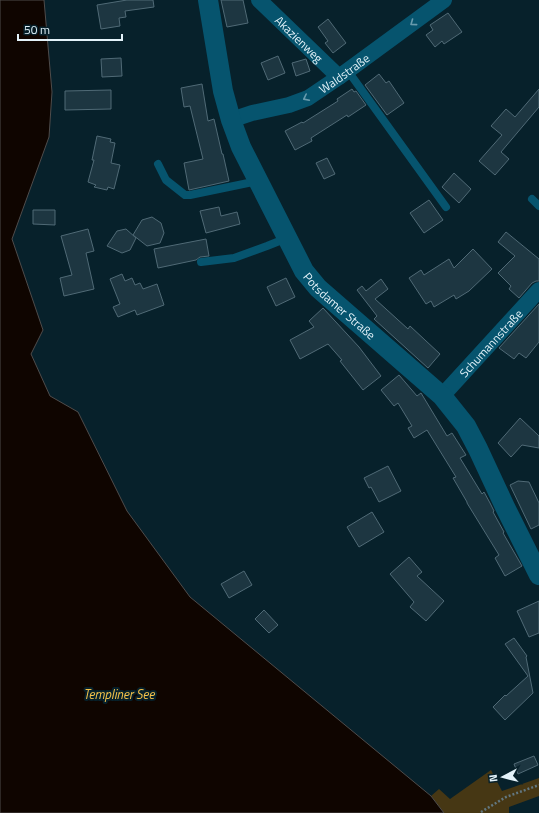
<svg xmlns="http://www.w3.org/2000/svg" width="539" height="813" viewBox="0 0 539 813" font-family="'Titillium Web',sans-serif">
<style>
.green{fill:#463714}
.water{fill:#0f0500;stroke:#4f4c4b}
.building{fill:#1d3641;stroke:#506a76}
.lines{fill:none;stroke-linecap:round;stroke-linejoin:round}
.path{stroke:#627780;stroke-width:2.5;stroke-dasharray:2 2;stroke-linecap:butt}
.service{stroke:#06546e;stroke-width:8}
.minor{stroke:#06546e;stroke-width:16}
.tertiary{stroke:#06546e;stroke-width:20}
.oneway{stroke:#699bad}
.labels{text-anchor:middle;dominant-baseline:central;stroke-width:4;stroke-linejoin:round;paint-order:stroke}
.street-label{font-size:12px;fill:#e3f2f9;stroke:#07212b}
.water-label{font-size:13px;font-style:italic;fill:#f5c34a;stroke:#07212b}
</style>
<rect width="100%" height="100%" fill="#07212b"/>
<!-- green -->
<path class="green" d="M491,770L502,791L539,778V796L509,807V813H444L431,796L439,789L450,799Z"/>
<!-- water -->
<path class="water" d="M0,0H44L52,92L49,137L12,239L43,330L31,354L50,396L78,412L127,511L190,597L431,796L444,813H0Z"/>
<!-- building -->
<g class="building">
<path d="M127,0H153L154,7L125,11L126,17L119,18L120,26L101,29L97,5Z"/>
<path d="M221,0H243L248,23L227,27Z"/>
<path d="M448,13L462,32L444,44L442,41L435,47L426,35L433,30L430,25Z"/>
<path d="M328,19L346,43L333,53L325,43L328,41L318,27Z"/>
<path d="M278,56L285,73L268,80L261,63Z"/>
<path d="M121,58L122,76L102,77L101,59Z"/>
<path d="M306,59L310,71L296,76L292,63Z"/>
<path d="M379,74L386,83L389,81L404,103L387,115L365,85Z"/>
<path d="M202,84L208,121L214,119L222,154H223L229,181L189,190L184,163L203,159L190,106L184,107L181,88Z"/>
<path d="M352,89L354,92L356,91L366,105L348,117L347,115L311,138L312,141L295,150L285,131L302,122L303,123L338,101L337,99Z"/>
<path d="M539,89V107L501,152L509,159L495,175L479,161L502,135L491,126L506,109L515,117Z"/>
<path d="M111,90V109L65,110V91Z"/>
<path d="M97,136L111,139L110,142L115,143L111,163L120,165L114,189L108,187L107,190L94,187L96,185L88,182L94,160H92Z"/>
<path d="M327,158L335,174L324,179L316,163Z"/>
<path d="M454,173L471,189L459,203L442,187Z"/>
<path d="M429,200L443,220L424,233L410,213Z"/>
<path d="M219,207L221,216L237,212L240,224L206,233L200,211Z"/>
<path d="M33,210H55V225L33,224Z"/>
<path d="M152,217L161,223L164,233L160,243L147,246L133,235L142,220Z"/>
<path d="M88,229L94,251L86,253L94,289L64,296L60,278L72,275L61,236Z"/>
<path d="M126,229L136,238L130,250L122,253L107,246L117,231Z"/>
<path d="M506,232L539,259V281H536L532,283L519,298L509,289L511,286L498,273L515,256L498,242Z"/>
<path d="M206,239L209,256L200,257L196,260L158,268L154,249Z"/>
<path d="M473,249L492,269L469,291L456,299L454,295L434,307L431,301L426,304L409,278L421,270L424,275L449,259L454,268Z"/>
<path d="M122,274L125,281L132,278L135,285L140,283L143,289L157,284L164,305L137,315L135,310L118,317L113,307L120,304L110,279Z"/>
<path d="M286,278L295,297L276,306L267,287Z"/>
<path d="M381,279L388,289L375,299L408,329L410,326L440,354L428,368L374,319L377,316L357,290L362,286L366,291Z"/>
<path d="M539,304V342L526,358L519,353L514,359L499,348Z"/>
<path d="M323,308L359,347L381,376L363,390L340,361L342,360L328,344L300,359L290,340L314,327L309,321Z"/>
<path d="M399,375L417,396L421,393L447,436L452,433L466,455L460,458L482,494L484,492L490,503L494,511L493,512L504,532L503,533L522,566L505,576L495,558L499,555L467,503V502L453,478L456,477L427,430L414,438L408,428L412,426L398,403L394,406L381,390Z"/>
<path d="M520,418L539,436V448L522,445L511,457L498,443Z"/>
<path d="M388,466L401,491L379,502L371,487L369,488L364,478Z"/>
<path d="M518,481L529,482L539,503V525L531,529L510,485Z"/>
<path d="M372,512L384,532L359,547L347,527Z"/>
<path d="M409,557L422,572L417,576L444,601L426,621L410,607L414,602L390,574Z"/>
<path d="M244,571L252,585L229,598L221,584Z"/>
<path d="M539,601V633L529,637L517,611Z"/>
<path d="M264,610L278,625L269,633L255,619Z"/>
<path d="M514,638L527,656L526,657L533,693L505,720L493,707L505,695L506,696L528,676L505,644Z"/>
<path d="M534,756L538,765L518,774L514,764Z"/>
</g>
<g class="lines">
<!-- path -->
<path class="path" d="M481,812L506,797L539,785"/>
<!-- service -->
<g class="service">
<path d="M348,71L446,207"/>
<path d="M158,164L166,180L185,195H190L258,181"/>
<path d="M532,199L539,206"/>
<path d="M201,262L234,258L267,246L287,238"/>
</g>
<!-- minor -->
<g class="minor">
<path id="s1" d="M259,0L339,77"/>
<path id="s2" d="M231,120L252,113L289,105L308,98L339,77L444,0"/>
<path id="s3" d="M442,396L539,290"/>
</g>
<!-- tertiary -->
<path class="tertiary" id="s4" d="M208,0L223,91L231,120L241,147L304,271L318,288L442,396L466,426L478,449L505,507L539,575"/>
</g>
<!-- one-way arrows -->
<defs><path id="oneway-chevron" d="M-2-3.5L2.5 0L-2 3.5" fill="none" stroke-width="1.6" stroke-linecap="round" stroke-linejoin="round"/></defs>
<g class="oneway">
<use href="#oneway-chevron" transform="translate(413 23) rotate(144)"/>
<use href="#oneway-chevron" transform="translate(306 98) rotate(153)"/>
</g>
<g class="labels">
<!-- street labels -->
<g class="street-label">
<text stroke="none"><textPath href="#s1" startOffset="56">Akazienweg</textPath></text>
<text stroke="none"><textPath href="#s2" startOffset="124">Waldstraße</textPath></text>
<text stroke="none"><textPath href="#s4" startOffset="340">Potsdamer Straße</textPath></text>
<text stroke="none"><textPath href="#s3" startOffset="72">Schumannstraße</textPath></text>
</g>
<!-- water labels -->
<g class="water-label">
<text x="119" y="694">Templiner See</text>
</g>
</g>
<!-- north arrow -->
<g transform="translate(503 777) rotate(263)" stroke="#07212b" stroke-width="3" paint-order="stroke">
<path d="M0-3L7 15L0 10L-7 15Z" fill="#e3f2f9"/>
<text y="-6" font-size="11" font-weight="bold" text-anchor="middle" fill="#e3f2f9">N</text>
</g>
<!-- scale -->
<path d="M18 34v6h104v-6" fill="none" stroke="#e3f2f9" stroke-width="2"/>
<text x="24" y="34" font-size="12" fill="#e3f2f9" stroke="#07212b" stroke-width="3" paint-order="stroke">50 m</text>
</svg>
